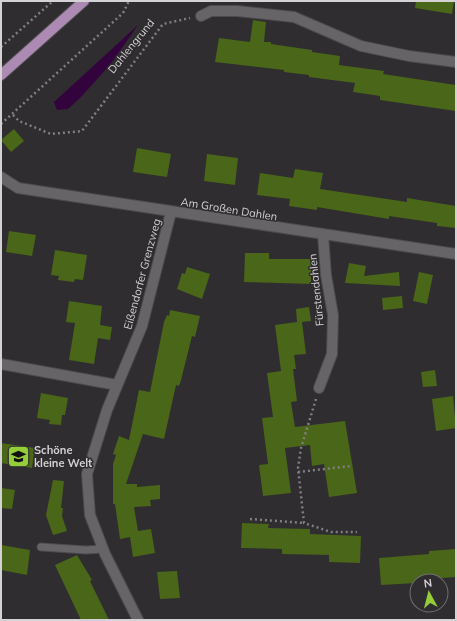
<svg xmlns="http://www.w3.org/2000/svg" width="457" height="621" viewBox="0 0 457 621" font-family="Mulish,sans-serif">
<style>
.water{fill:#33033d}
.building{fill:#496619}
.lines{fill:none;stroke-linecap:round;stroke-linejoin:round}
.lane-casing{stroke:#4c4a4c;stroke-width:9}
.street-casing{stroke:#4c4a4c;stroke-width:12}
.primary-casing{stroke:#4c4a4c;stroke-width:12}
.path{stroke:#817f81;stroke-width:2.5;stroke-dasharray:2 3;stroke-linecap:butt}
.lane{stroke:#666467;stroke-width:7}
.street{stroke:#666467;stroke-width:10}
.primary{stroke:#ac8ab3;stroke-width:10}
.labels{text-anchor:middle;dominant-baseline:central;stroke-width:3;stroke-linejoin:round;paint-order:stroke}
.street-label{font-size:11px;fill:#d4d2d4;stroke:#2f2d2f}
.poi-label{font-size:11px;font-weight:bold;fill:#d4d2d4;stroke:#2f2d2f;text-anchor:start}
</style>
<rect width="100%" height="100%" fill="#2f2d2f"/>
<!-- water -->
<path class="water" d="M138,25L110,65L80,98L68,109L57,110L54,102Z"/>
<!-- building -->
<g class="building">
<path d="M416,1H454L452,14L415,8Z"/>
<path d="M253,20L266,22L264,42H271V44L312,50V52L340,56L339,65L384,71L383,74L456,85V111L380,100V96L353,92L355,83L309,77V75L284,72V70L215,62L219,38L250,42Z"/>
<path d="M14,129L24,141L11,152L1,140Z"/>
<path d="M137,148L171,154L167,177L133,172Z"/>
<path d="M207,154L238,158L235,185L204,181Z"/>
<path d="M295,169L323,173L320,189L407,202V198L456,206V228L437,226V223L389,216V219L317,207V210L289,206L290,199L257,195L260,173L293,178Z"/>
<path d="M9,231L36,235L32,256L6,252Z"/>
<path d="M55,250L87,255L83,280L75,279L74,282L58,280L59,276L51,275Z"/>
<path d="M245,253H269V259H311V284L244,282Z"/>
<path d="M349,263L366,266L364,276L399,272L400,286L345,283Z"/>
<path d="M187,267L210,274L202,299L177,289L182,273L185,274Z"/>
<path d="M419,272L433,275L427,304L413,301Z"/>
<path d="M402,296L403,308L383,310L382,298Z"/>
<path d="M69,301L102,306L100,325L112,327L110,340L98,338L94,364L69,360L75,323L66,322Z"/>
<path d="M309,307L311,321L302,322L306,354L294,355L296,369H293L297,401L291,402L295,427L345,421L357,493L329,497L324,464L312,466L310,445L285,448L291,493L263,496L259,465L268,464L262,418L273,417L267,373L281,371L275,325L297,322L296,309Z"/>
<path d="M170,310L200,316L195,337L192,336L181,380L179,386L176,385L164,439L143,434L126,484H137V487L160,485V499L150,500L151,506L134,507L138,531L151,529L155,553L133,557L130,537L120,539L115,504H113V464L116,455L113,454L119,436L129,440L139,390L150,392L164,322L167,315L169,316Z"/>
<path d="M435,370L437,386L423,387L421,372Z"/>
<path d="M41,393L68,398L65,415H62L61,425L49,424L50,420L37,418Z"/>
<path d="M453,396L456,428L436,431L432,399Z"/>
<path d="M1,443L35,448L32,468L1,463Z"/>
<path d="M53,480L64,481L61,508H63L62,516L67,531L53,535L46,515Z"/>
<path d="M1,488L15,490L12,509L1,508Z"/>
<path d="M242,523L269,524L268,528L310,529V534L361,536L360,563L329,562V555L282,554V549L241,548Z"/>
<path d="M1,545L30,550L27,575L1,570Z"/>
<path d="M456,549V577L417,580V583L381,585L379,558L429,554V551Z"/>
<path d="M77,555L92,580L90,581L109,620H81L55,565Z"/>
<path d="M177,571L180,598L160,599L157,572Z"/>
</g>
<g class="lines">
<defs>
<path id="lane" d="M41,547L86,550L103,549"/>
<g id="street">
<path d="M201,16L211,11H237L294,17L361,46L409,56L456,62"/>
<path d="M1,177L18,188L456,254"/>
<path d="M1,364L117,385"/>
<path d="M319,388L332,354L333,315L326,275L323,235"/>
<path d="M138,620L105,554L90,515L87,474L107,410L142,326L171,212"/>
</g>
<path id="primary" d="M1,75L84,1"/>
</defs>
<!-- lane casing -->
<use href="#lane" class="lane-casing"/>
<!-- street casing -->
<use href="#street" class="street-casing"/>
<!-- primary casing -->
<use href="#primary" class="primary-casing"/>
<!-- path -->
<g class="path">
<path d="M1,47L53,1"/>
<path d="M13,115L19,121L51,134L82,131L163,24L190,18"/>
<path d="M1,124L123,13L129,1"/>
<path d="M316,399L301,448L298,468L304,523L331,532H357"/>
<path d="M298,472L351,466"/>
<path d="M250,519L304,523"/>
</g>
<!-- lane -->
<use href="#lane" class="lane"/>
<!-- street -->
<use href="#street" class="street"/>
<!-- primary -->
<use href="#primary" class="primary"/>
</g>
<!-- icons -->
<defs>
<symbol id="school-square" viewBox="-11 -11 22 22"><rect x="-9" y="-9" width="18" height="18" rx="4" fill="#95cc3a" stroke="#2f2d2f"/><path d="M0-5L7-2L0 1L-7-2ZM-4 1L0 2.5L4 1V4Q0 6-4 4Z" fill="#111"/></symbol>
</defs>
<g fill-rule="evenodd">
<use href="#school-square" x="6" y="444" width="25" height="25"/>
</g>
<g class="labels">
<!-- street labels -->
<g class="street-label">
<text transform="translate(131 46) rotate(-51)">Dahlengrund</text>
<text transform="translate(229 209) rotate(9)">Am Großen Dahlen</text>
<text transform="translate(142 274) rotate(-75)">Eißendorfer Grenzweg</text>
<text transform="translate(316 290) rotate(-96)">Fürstendahlen</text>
</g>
<!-- poi labels -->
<g class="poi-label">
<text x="34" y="450">Schöne<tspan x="34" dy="13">kleine Welt</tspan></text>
</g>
</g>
<!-- border -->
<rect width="457" height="621" fill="none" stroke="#d4d2d4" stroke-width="4"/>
<!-- north arrow -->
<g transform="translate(429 593) rotate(353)"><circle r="19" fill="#2f2d2f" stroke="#716f71"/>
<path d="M0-3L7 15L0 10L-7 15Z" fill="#95cc3a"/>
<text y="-6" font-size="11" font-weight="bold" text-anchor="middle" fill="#d4d2d4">N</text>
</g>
</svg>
